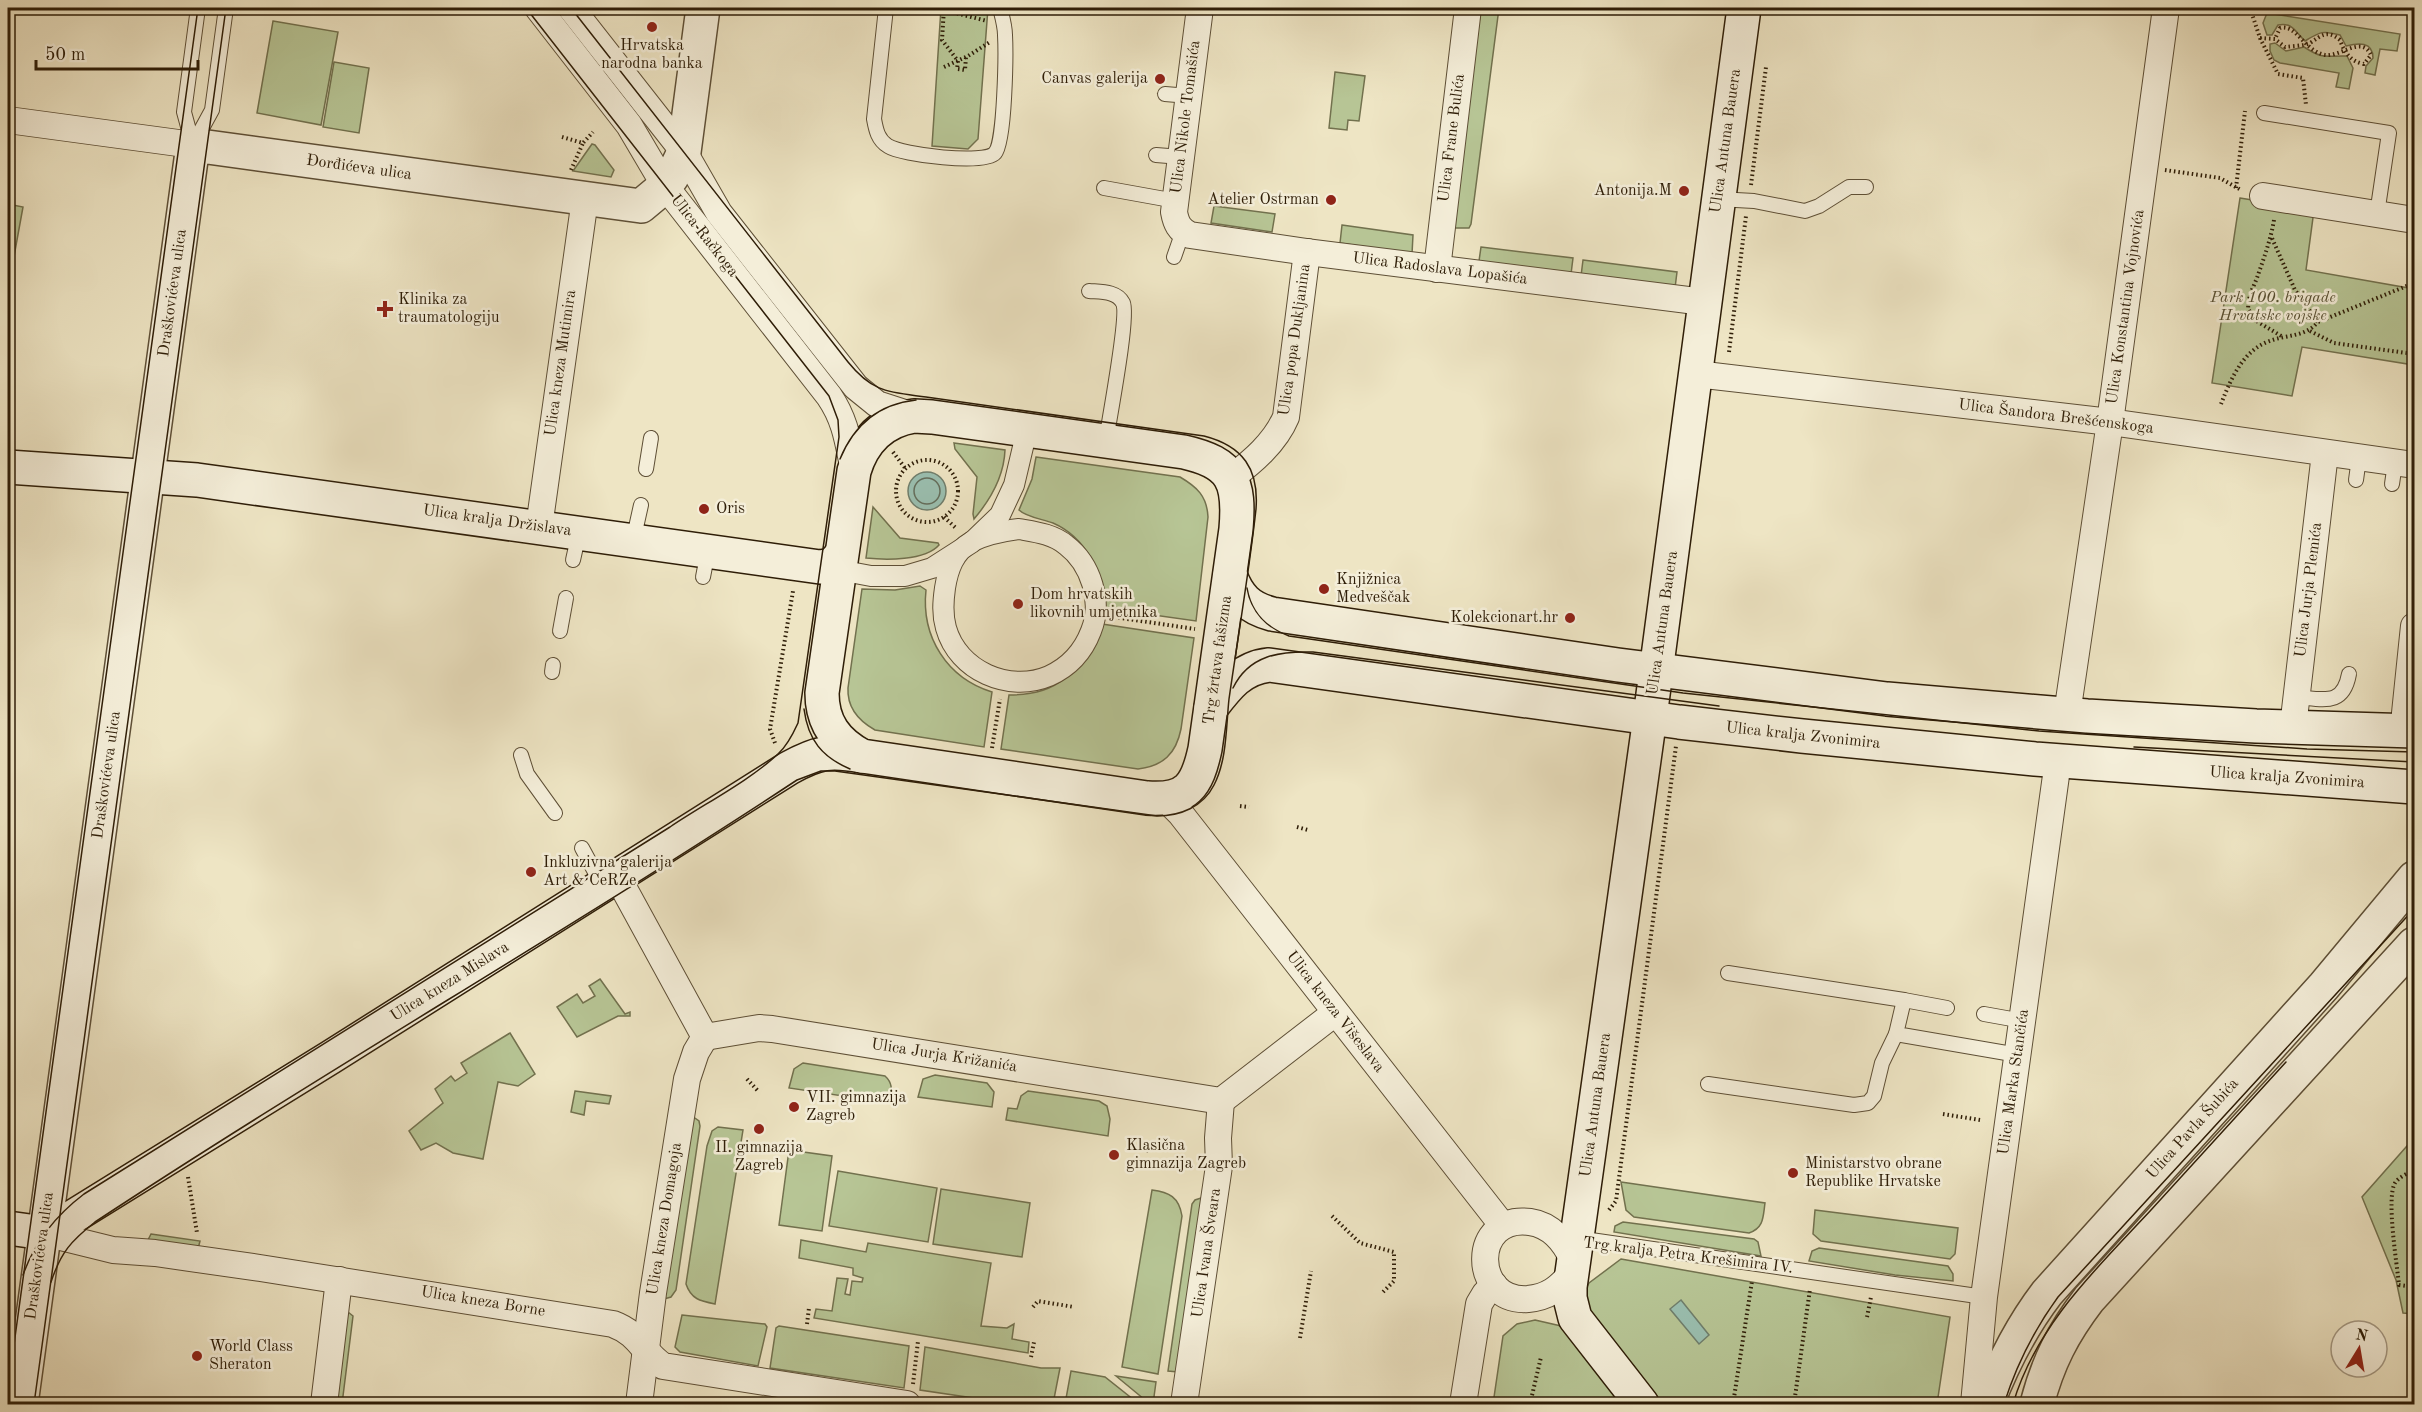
<svg xmlns="http://www.w3.org/2000/svg" width="2422" height="1412" viewBox="0 0 2422 1412" font-family="'Old Standard TT',serif">
<style>
.green{fill:#b7c595;stroke:#72714e;stroke-width:1.5}
.water{fill:#9abfb0;stroke:#6f7e6c;stroke-width:1.5}
.lines{fill:none;stroke-linecap:round;stroke-linejoin:round}
.shore{stroke:#646e5c;stroke-width:1.5}
.service-casing{stroke:#5e4f36;stroke-width:16}
.pedestrian-casing{stroke:#5e4f36;stroke-width:22}
.minor-casing{stroke:#5e4f36;stroke-width:28}
.tertiary-casing{stroke:#5e4f36;stroke-width:36}
.secondary-casing{stroke:#2e1d07;stroke-width:36}
.path{stroke:#2e1d07;stroke-width:4;stroke-dasharray:1.5 3;stroke-linecap:butt}
.service{stroke:#f4eed9;stroke-width:14}
.pedestrian{stroke:#f4eed9;stroke-width:20}
.minor{stroke:#f4eed9;stroke-width:26}
.tertiary{stroke:#f4eed9;stroke-width:33}
.secondary{stroke:#f4eed9;stroke-width:33}
.tram{stroke:#2e1d07;stroke-width:1.5}
.poi-dot{fill:#8f2418;stroke:#f4eed9;stroke-width:2}
.labels{text-anchor:middle;dominant-baseline:central;stroke-width:5;stroke-linejoin:round;paint-order:stroke}
.poi-label{font-size:16px;fill:#2e1d07;stroke:#f4eed9;text-anchor:start}
.street-label{font-size:16px;fill:#2e1d07;stroke:#f4eed9}
.park-label{font-size:16px;font-style:italic;fill:#574f32;stroke:#f4eed9}
</style>
<rect width="100%" height="100%" fill="#eee5c4"/>
<filter id="stains"><feTurbulence type="fractalNoise" baseFrequency=".00333" numOctaves="4"/><feColorMatrix values="0 0 0 0 .2 0 0 0 0 .09 0 0 0 0 .02 0 0 0 .5 -.17"/></filter>
<radialGradient id="worn" r=".72"><stop offset=".6" stop-color="#630" stop-opacity="0"/><stop offset="1" stop-color="#630" stop-opacity=".3"/></radialGradient>
<!-- green -->
<g class="green">
<path d="M941,8H988L978,139L968,149L932,146Z"/>
<path d="M1481,8H1499L1471,224L1469,228H1452Z"/>
<path d="M2267,13L2400,34L2397,51L2380,49L2375,75L2365,73L2366,66L2373,58C2373,41 2358,43 2346,46L2340,35C2322,30 2320,32 2305,41C2295,32 2293,22 2278,25L2272,35H2267L2263,23Z"/>
<path d="M273,21L338,32L321,125L257,113Z"/>
<path d="M2275,43L2286,51L2304,47C2326,61 2325,55 2347,56L2353,68L2349,89L2336,87L2339,73L2280,63L2274,60L2270,51V44Z"/>
<path d="M334,62L369,68L359,133L323,127Z"/>
<path d="M1335,72L1365,76L1359,121L1348,120L1347,130L1329,128Z"/>
<path d="M592,144L595,145L614,170L611,177L573,171Z"/>
<path d="M2240,198L2314,210L2306,270L2414,289V365L2302,347L2292,396L2212,383Z"/>
<path d="M8,204L23,207L11,273L8,272Z"/>
<path d="M1214,206L1275,214L1272,232L1211,223Z"/>
<path d="M1342,225L1413,235L1412,254L1340,243Z"/>
<path d="M1481,247L1573,258L1571,274L1479,261Z"/>
<path d="M1583,260L1677,272L1675,288L1581,276Z"/>
<path d="M954,443L1005,450C1004,477 991,499 974,519L973,514L977,477L955,449Z"/>
<path d="M1036,457L1180,477C1197,487 1207,496 1208,517L1196,621L1104,608C1105,574 1085,537 1053,523C1042,519 1026,517 1019,510L1032,479Z"/>
<path d="M873,507L900,538L938,543L939,545C925,561 885,560 866,558Z"/>
<path d="M920,586L926,590C921,637 947,678 992,692L984,747L875,730C859,721 847,707 848,688L862,589L895,590Z"/>
<path d="M1102,624L1194,638L1181,729C1176,754 1163,766 1138,769L1001,749L1009,695C1066,695 1076,668 1102,624Z"/>
<path d="M600,979L625,1014L630,1012V1016H618L577,1037L557,1007L577,994L583,1003L595,996L589,986Z"/>
<path d="M510,1033L535,1074L518,1086L498,1082L483,1159L453,1153L436,1143L421,1150L409,1131L443,1103L435,1089L451,1076L455,1081L467,1073L461,1063Z"/>
<path d="M803,1063L885,1076C894,1084 891,1092 890,1103L789,1088L794,1069Z"/>
<path d="M935,1075L987,1083L994,1092L992,1107L918,1097L923,1079Z"/>
<path d="M575,1091L611,1096L609,1104L586,1101L584,1115L571,1112Z"/>
<path d="M1028,1091L1099,1101L1107,1106L1110,1119L1108,1136L1006,1120L1008,1108L1017,1109L1021,1096Z"/>
<path d="M692,1116L699,1121L700,1126L676,1290L671,1297L664,1299Z"/>
<path d="M718,1127L743,1130L715,1304C700,1301 691,1299 686,1284L707,1146L712,1131Z"/>
<path d="M2414,1138V1314L2403,1313L2396,1280L2362,1197Z"/>
<path d="M789,1150L832,1156L822,1231L779,1225Z"/>
<path d="M838,1171L937,1188L928,1242L829,1226Z"/>
<path d="M1621,1182L1765,1203C1763,1217 1764,1228 1749,1233L1634,1217L1626,1210Z"/>
<path d="M941,1189L1030,1203L1022,1257L933,1244Z"/>
<path d="M1152,1190C1169,1192 1179,1197 1182,1216L1158,1374L1122,1367Z"/>
<path d="M1204,1197L1178,1372L1168,1371L1192,1204L1195,1200Z"/>
<path d="M1815,1210L1958,1228L1955,1254L1950,1259L1821,1241L1813,1234Z"/>
<path d="M1623,1222L1754,1239L1758,1242L1761,1256L1614,1232L1615,1226Z"/>
<path d="M151,1234L200,1241L198,1249L147,1242Z"/>
<path d="M801,1240L866,1252L868,1243L991,1263L981,1326L1007,1328L1014,1324L1012,1339L1029,1342L1028,1353L814,1318L816,1309L832,1311L837,1278L848,1279L845,1294L850,1295L852,1281L862,1282L863,1278L853,1275V1268L799,1258Z"/>
<path d="M1819,1248L1948,1266L1953,1274V1281L1895,1275L1809,1261L1812,1251Z"/>
<path d="M1621,1259L1950,1317L1937,1404H1662L1634,1366L1591,1320L1585,1301L1586,1289L1589,1283Z"/>
<path d="M348,1312L353,1316L342,1404H330Z"/>
<path d="M682,1315L765,1324L767,1327L758,1366L680,1352L675,1347Z"/>
<path d="M1535,1320L1561,1326L1624,1404H1493L1503,1336L1517,1324Z"/>
<path d="M779,1326L909,1346L904,1388L770,1368L776,1328Z"/>
<path d="M925,1347L1041,1368H1060L1053,1404H1014L920,1390Z"/>
<path d="M1071,1371L1105,1377L1139,1404H1065Z"/>
<path d="M1116,1376L1156,1382L1153,1404H1150Z"/>
</g>
<!-- water -->
<g class="water">
<circle cx="927" cy="491" r="19"/>
<path d="M1681,1300L1709,1335L1699,1344L1670,1309Z"/>
</g>
<g class="lines">
<!-- shore -->
<circle class="shore" cx="927" cy="491" r="13"/>
<defs>
<g id="service">
<path d="M886,8L874,119C876,130 878,140 888,146C902,155 985,165 995,153C1005,142 1006,53 1005,35C1005,26 1002,16 1000,8"/>
<path d="M1165,94L1189,96"/>
<path d="M2264,113L2389,133L2377,214"/>
<path d="M194,143L212,110L226,8"/>
<path d="M193,145L184,112L198,8"/>
<path d="M1156,155L1181,157"/>
<path d="M1104,188L1176,201"/>
<path d="M1718,199L1754,201L1805,211L1819,206L1849,187H1866"/>
<path d="M1174,257L1183,231"/>
<path d="M1089,291C1101,292 1117,291 1123,303C1129,316 1109,420 1106,441"/>
<path d="M646,469L651,438"/>
<path d="M2356,480L2359,458"/>
<path d="M2392,484L2395,463"/>
<path d="M633,541L641,505"/>
<path d="M573,560L579,533"/>
<path d="M703,577L708,551"/>
<path d="M560,631L566,598"/>
<path d="M552,672L553,665"/>
<path d="M2296,697C2323,699 2343,707 2349,674"/>
<path d="M521,755L527,774L555,813"/>
<path d="M582,848L602,885"/>
<path d="M1728,973L1904,1000L1947,1008"/>
<path d="M1904,1000L1896,1034L2018,1055"/>
<path d="M1984,1014L2023,1021"/>
<path d="M1708,1084L1854,1105L1868,1103L1874,1096L1882,1063L1896,1034"/>
<path d="M1577,1238L1984,1297"/>
</g>
<g id="pedestrian">
<path d="M1019,529C1036,532 1053,534 1066,545C1091,564 1103,602 1091,631C1083,652 1069,667 1049,676C1009,693 958,671 946,628C942,614 943,602 945,588C948,569 954,552 971,542C986,534 1003,531 1019,529Z"/>
<path d="M839,570L871,576H905L932,568L971,543L1000,515L1014,485L1027,430"/>
</g>
<g id="minor">
<path d="M538,8L629,125L665,186L829,396C846,421 848,442 854,471"/>
<path d="M571,8L684,152L719,213L856,387L877,404L914,416"/>
<path d="M1200,8L1174,212C1176,223 1179,230 1190,235L1307,252L1704,302"/>
<path d="M8,120L193,145"/>
<path d="M2263,196L2414,220"/>
<path d="M1437,269L1468,8"/>
<path d="M1696,374L2110,422L2414,465"/>
<path d="M1231,478C1252,462 1275,443 1286,417L1307,252"/>
<path d="M539,527L585,199"/>
<path d="M2067,714L2110,422L2166,8"/>
<path d="M2293,727L2325,453"/>
<path d="M2408,731L2405,713L2414,626"/>
<path d="M1166,799L1180,813L1503,1226"/>
<path d="M617,876L705,1037"/>
<path d="M705,1037L759,1028L772,1029L1221,1101L1335,1013"/>
<path d="M44,1233L113,1250L155,1253L260,1268L613,1324C640,1334 642,1352 663,1366L907,1404"/>
<path d="M1571,1274C1558,1289 1548,1297 1528,1299C1471,1303 1470,1214 1530,1222C1551,1225 1565,1242 1573,1260"/>
<path d="M324,1404L339,1280"/>
<path d="M639,1404L653,1293L687,1079L696,1052L705,1037"/>
<path d="M1184,1404L1219,1166L1218,1138L1221,1101"/>
<path d="M1463,1404L1479,1304L1485,1294L1494,1285"/>
<path d="M1974,1404L1984,1297L2058,761"/>
</g>
<g id="tertiary">
<path d="M21,1404L193,145L641,206L665,186L672,177L684,152L703,8"/>
<path d="M1987,1404C2002,1365 2021,1327 2047,1293L2324,986L2414,878"/>
<path d="M2037,1404C2048,1362 2063,1333 2089,1299L2414,944"/>
</g>
<g id="secondary">
<path d="M914,416L932,417L1184,452C1233,463 1240,482 1236,529L1205,749C1197,786 1187,801 1147,798L862,756C836,742 822,723 822,693L854,471C863,441 882,421 914,416Z"/>
<path d="M8,467L197,480L820,567L832,565L841,555"/>
<path d="M1230,575C1238,597 1249,608 1272,614L1618,665L1887,699L2087,716L2256,726L2414,731"/>
<path d="M1211,708C1227,687 1241,668 1269,665L1679,722L1802,736L2035,759L2414,787"/>
<path d="M8,1228L44,1233L58,1226L331,1057L789,768C818,752 830,750 862,756"/>
<path d="M1642,1404L1575,1318L1570,1298V1287L1650,717L1744,8"/>
</g>
</defs>
<!-- service casing -->
<use href="#service" class="service-casing"/>
<!-- pedestrian casing -->
<use href="#pedestrian" class="pedestrian-casing"/>
<!-- minor casing -->
<use href="#minor" class="minor-casing"/>
<!-- tertiary casing -->
<use href="#tertiary" class="tertiary-casing"/>
<!-- secondary casing -->
<use href="#secondary" class="secondary-casing"/>
<!-- path -->
<g class="path">
<path d="M944,8L942,40L958,61L957,69L965,70L966,57"/>
<path d="M2250,8L2260,38L2278,74L2303,78L2306,105"/>
<path d="M944,10L987,21"/>
<path d="M2260,38L2275,39L2285,47C2293,46 2303,46 2310,43C2321,36 2327,29 2340,40C2344,52 2351,62 2364,64L2371,55C2362,35 2341,57 2325,55C2304,51 2297,24 2280,28L2275,39"/>
<path d="M944,67L968,56L990,42"/>
<path d="M562,137L583,143L593,132"/>
<path d="M571,170L583,143"/>
<path d="M2165,170L2220,178L2241,190"/>
<path d="M1751,185L1766,67"/>
<path d="M2236,188L2245,111"/>
<path d="M2274,220C2271,238 2265,255 2259,272C2254,288 2249,291 2248,309L2258,322L2283,337"/>
<path d="M2318,322L2414,283"/>
<path d="M2310,331L2334,343L2414,354"/>
<path d="M1729,352L1746,216"/>
<path d="M2221,404C2230,381 2242,352 2267,342C2286,334 2304,338 2318,322L2295,290L2271,236"/>
<path d="M893,452L905,468"/>
<circle cx="927" cy="491" r="31"/>
<path d="M944,517L957,529"/>
<path d="M1114,617L1195,629"/>
<path d="M775,743L770,729L793,591"/>
<path d="M992,748L1000,699"/>
<path d="M1240,806L1249,807"/>
<path d="M1297,827L1308,830"/>
<path d="M747,1079L759,1092"/>
<path d="M1943,1114L1980,1120"/>
<path d="M1146,1151L1162,1142"/>
<path d="M2414,1170C2408,1173 2399,1177 2395,1183C2386,1198 2397,1264 2399,1285L2414,1287"/>
<path d="M188,1177L197,1233"/>
<path d="M1609,1210L1616,1201L1676,746"/>
<path d="M1332,1216L1360,1243L1394,1252V1281L1382,1293"/>
<path d="M1033,1307L1038,1301L1074,1307"/>
<path d="M1867,1317L1871,1297"/>
<path d="M807,1324L809,1308"/>
<path d="M1300,1338L1311,1271"/>
<path d="M1031,1357L1034,1342"/>
<path d="M913,1384L918,1341"/>
<path d="M1530,1404L1541,1357"/>
<path d="M1733,1404L1752,1281"/>
<path d="M1794,1404L1810,1289"/>
</g>
<!-- service -->
<use href="#service" class="service"/>
<!-- pedestrian -->
<use href="#pedestrian" class="pedestrian"/>
<!-- minor -->
<use href="#minor" class="minor"/>
<!-- tertiary -->
<use href="#tertiary" class="tertiary"/>
<!-- secondary -->
<use href="#secondary" class="secondary"/>
<!-- tram -->
<g class="tram">
<path d="M840,459C854,425 879,404 916,400"/>
<path d="M1247,588C1251,612 1267,628 1289,636L1683,693L2039,731L2307,749L2414,752"/>
<path d="M1233,688C1249,655 1280,651 1313,652L1719,706"/>
<path d="M804,709C808,740 822,757 850,769"/>
<path d="M2134,747L2414,762"/>
<path d="M23,1275C35,1241 55,1216 84,1194L670,827C704,804 749,781 778,754C787,746 793,734 798,723L839,437L838,420L829,396L526,8"/>
<path d="M51,1282C61,1252 71,1241 95,1222C326,1070 566,932 797,780L821,771H835L1157,816C1180,816 1203,807 1214,785C1227,760 1226,727 1229,699C1238,636 1249,573 1256,509C1259,469 1243,446 1204,436L926,397C889,392 873,393 848,362L571,8"/>
<path d="M8,1388L198,8"/>
<path d="M34,1404L226,8"/>
<path d="M2004,1404C2016,1366 2034,1330 2058,1297L2414,909"/>
<path d="M2013,1404C2036,1325 2097,1268 2151,1210C2196,1160 2241,1111 2286,1062"/>
</g>
</g>
<!-- markers -->
<g class="poi-dot">
<circle cx="652" cy="27" r="6"/>
<circle cx="1160" cy="79" r="6"/>
<circle cx="1684" cy="191" r="6"/>
<circle cx="1331" cy="200" r="6"/>
<path d="M382 300h6v6h6v6h-6v6h-6v-6h-6v-6h6z"/>
<circle cx="704" cy="509" r="6"/>
<circle cx="1324" cy="589" r="6"/>
<circle cx="1018" cy="604" r="6"/>
<circle cx="1570" cy="618" r="6"/>
<circle cx="531" cy="872" r="6"/>
<circle cx="794" cy="1107" r="6"/>
<circle cx="759" cy="1129" r="6"/>
<circle cx="1114" cy="1155" r="6"/>
<circle cx="1793" cy="1173" r="6"/>
<circle cx="197" cy="1356" r="6"/>
</g>
<g class="labels">
<!-- poi labels -->
<g class="poi-label">
<text x="652" y="46" text-anchor="middle">Hrvatska<tspan x="652" dy="18">narodna banka</tspan></text>
<text x="1148" y="79" text-anchor="end">Canvas galerija</text>
<text x="1672" y="191" text-anchor="end">Antonija.M</text>
<text x="1319" y="200" text-anchor="end">Atelier Ostrman</text>
<text x="398" y="300">Klinika za<tspan x="398" dy="18">traumatologiju</tspan></text>
<text x="716" y="509">Oris</text>
<text x="1336" y="580">Knjižnica<tspan x="1336" dy="18">Medveščak</tspan></text>
<text x="1030" y="595">Dom hrvatskih<tspan x="1030" dy="18">likovnih umjetnika</tspan></text>
<text x="1558" y="618" text-anchor="end">Kolekcionart.hr</text>
<text x="543" y="863">Inkluzivna galerija<tspan x="543" dy="18">Art &amp; CeRZe</tspan></text>
<text x="806" y="1098">VII. gimnazija<tspan x="806" dy="18">Zagreb</tspan></text>
<text x="1126" y="1146">Klasična<tspan x="1126" dy="18">gimnazija Zagreb</tspan></text>
<text x="759" y="1148" text-anchor="middle">II. gimnazija<tspan x="759" dy="18">Zagreb</tspan></text>
<text x="1805" y="1164">Ministarstvo obrane<tspan x="1805" dy="18">Republike Hrvatske</tspan></text>
<text x="209" y="1347">World Class<tspan x="209" dy="18">Sheraton</tspan></text>
</g>
<!-- street labels -->
<g class="street-label">
<text transform="translate(1186 117) rotate(-83)">Ulica Nikole Tomašića</text>
<text transform="translate(1452 138) rotate(-83)">Ulica Frane Bulića</text>
<text transform="translate(1726 141) rotate(-82)">Ulica Antuna Bauera</text>
<text transform="translate(359 168) rotate(8)">Đorđićeva ulica</text>
<text transform="translate(704 236) rotate(52)">Ulica Račkoga</text>
<text transform="translate(1440 269) rotate(7)">Ulica Radoslava Lopašića</text>
<text transform="translate(173 293) rotate(-82)">Draškovićeva ulica</text>
<text transform="translate(2126 307) rotate(-82)">Ulica Konstantina Vojnovića</text>
<text transform="translate(1295 340) rotate(-82)">Ulica popa Dukljanina</text>
<text transform="translate(561 363) rotate(-82)">Ulica kneza Mutimira</text>
<text transform="translate(2056 417) rotate(7)">Ulica Šandora Brešćenskoga</text>
<text transform="translate(497 521) rotate(8)">Ulica kralja Držislava</text>
<text transform="translate(2309 590) rotate(-83)">Ulica Jurja Plemića</text>
<text transform="translate(1663 623) rotate(-82)">Ulica Antuna Bauera</text>
<text transform="translate(1218 660) rotate(-82)">Trg žrtava fašizma</text>
<text transform="translate(1803 736) rotate(6)">Ulica kralja Zvonimira</text>
<text transform="translate(107 775) rotate(-82)">Draškovićeva ulica</text>
<text transform="translate(2287 778) rotate(4)">Ulica kralja Zvonimira</text>
<text transform="translate(450 982) rotate(-32)">Ulica kneza Mislava</text>
<text transform="translate(1335 1012) rotate(52)">Ulica kneza Višeslava</text>
<text transform="translate(944 1056) rotate(9)">Ulica Jurja Križanića</text>
<text transform="translate(2014 1082) rotate(-82)">Ulica Marka Stančića</text>
<text transform="translate(1596 1105) rotate(-82)">Ulica Antuna Bauera</text>
<text transform="translate(2193 1129) rotate(-48)">Ulica Pavla Šubića</text>
<text transform="translate(665 1219) rotate(-81)">Ulica kneza Domagoja</text>
<text transform="translate(1207 1253) rotate(-82)">Ulica Ivana Šveara</text>
<text transform="translate(40 1256) rotate(-82)">Draškovićeva ulica</text>
<text transform="translate(1688 1256) rotate(7)">Trg kralja Petra Krešimira IV.</text>
<text transform="translate(483 1302) rotate(9)">Ulica kneza Borne</text>
</g>
<!-- park labels -->
<g class="park-label">
<text x="2273" y="298">Park 100. brigade<tspan x="2273" dy="18">Hrvatske vojske</tspan></text>
</g>
</g>
<!-- margin -->
<rect width="2422" height="1412" fill="none" stroke="#eee5c4" stroke-width="30"/>
<rect x="9" y="9" width="2404" height="1394" fill="none" stroke="#2e1d07" stroke-width="3"/>
<rect x="15" y="15" width="2392" height="1382" fill="none" stroke="#2e1d07" stroke-width="1.5"/>
<!-- north arrow -->
<g transform="translate(2359 1349) rotate(11)"><circle r="28" fill="#f4eed9" stroke="#a59a85" stroke-width="1.5"/>
<path d="M0-4.5L10 22L0 15L-10 22Z" fill="#8f2418"/>
<text y="-9" font-size="16" font-weight="bold" text-anchor="middle" fill="#2e1d07">N</text>
</g>
<!-- scale -->
<path d="M36 60v9h162v-9" fill="none" stroke="#2e1d07" stroke-width="3"/>
<text x="45" y="60" font-size="18" fill="#2e1d07" stroke="#f4eed9" stroke-width="4.5" paint-order="stroke">50 m</text>
<rect width="100%" height="100%" filter="url(#stains)"/>
<rect width="100%" height="100%" fill="url(#worn)"/>
</svg>
